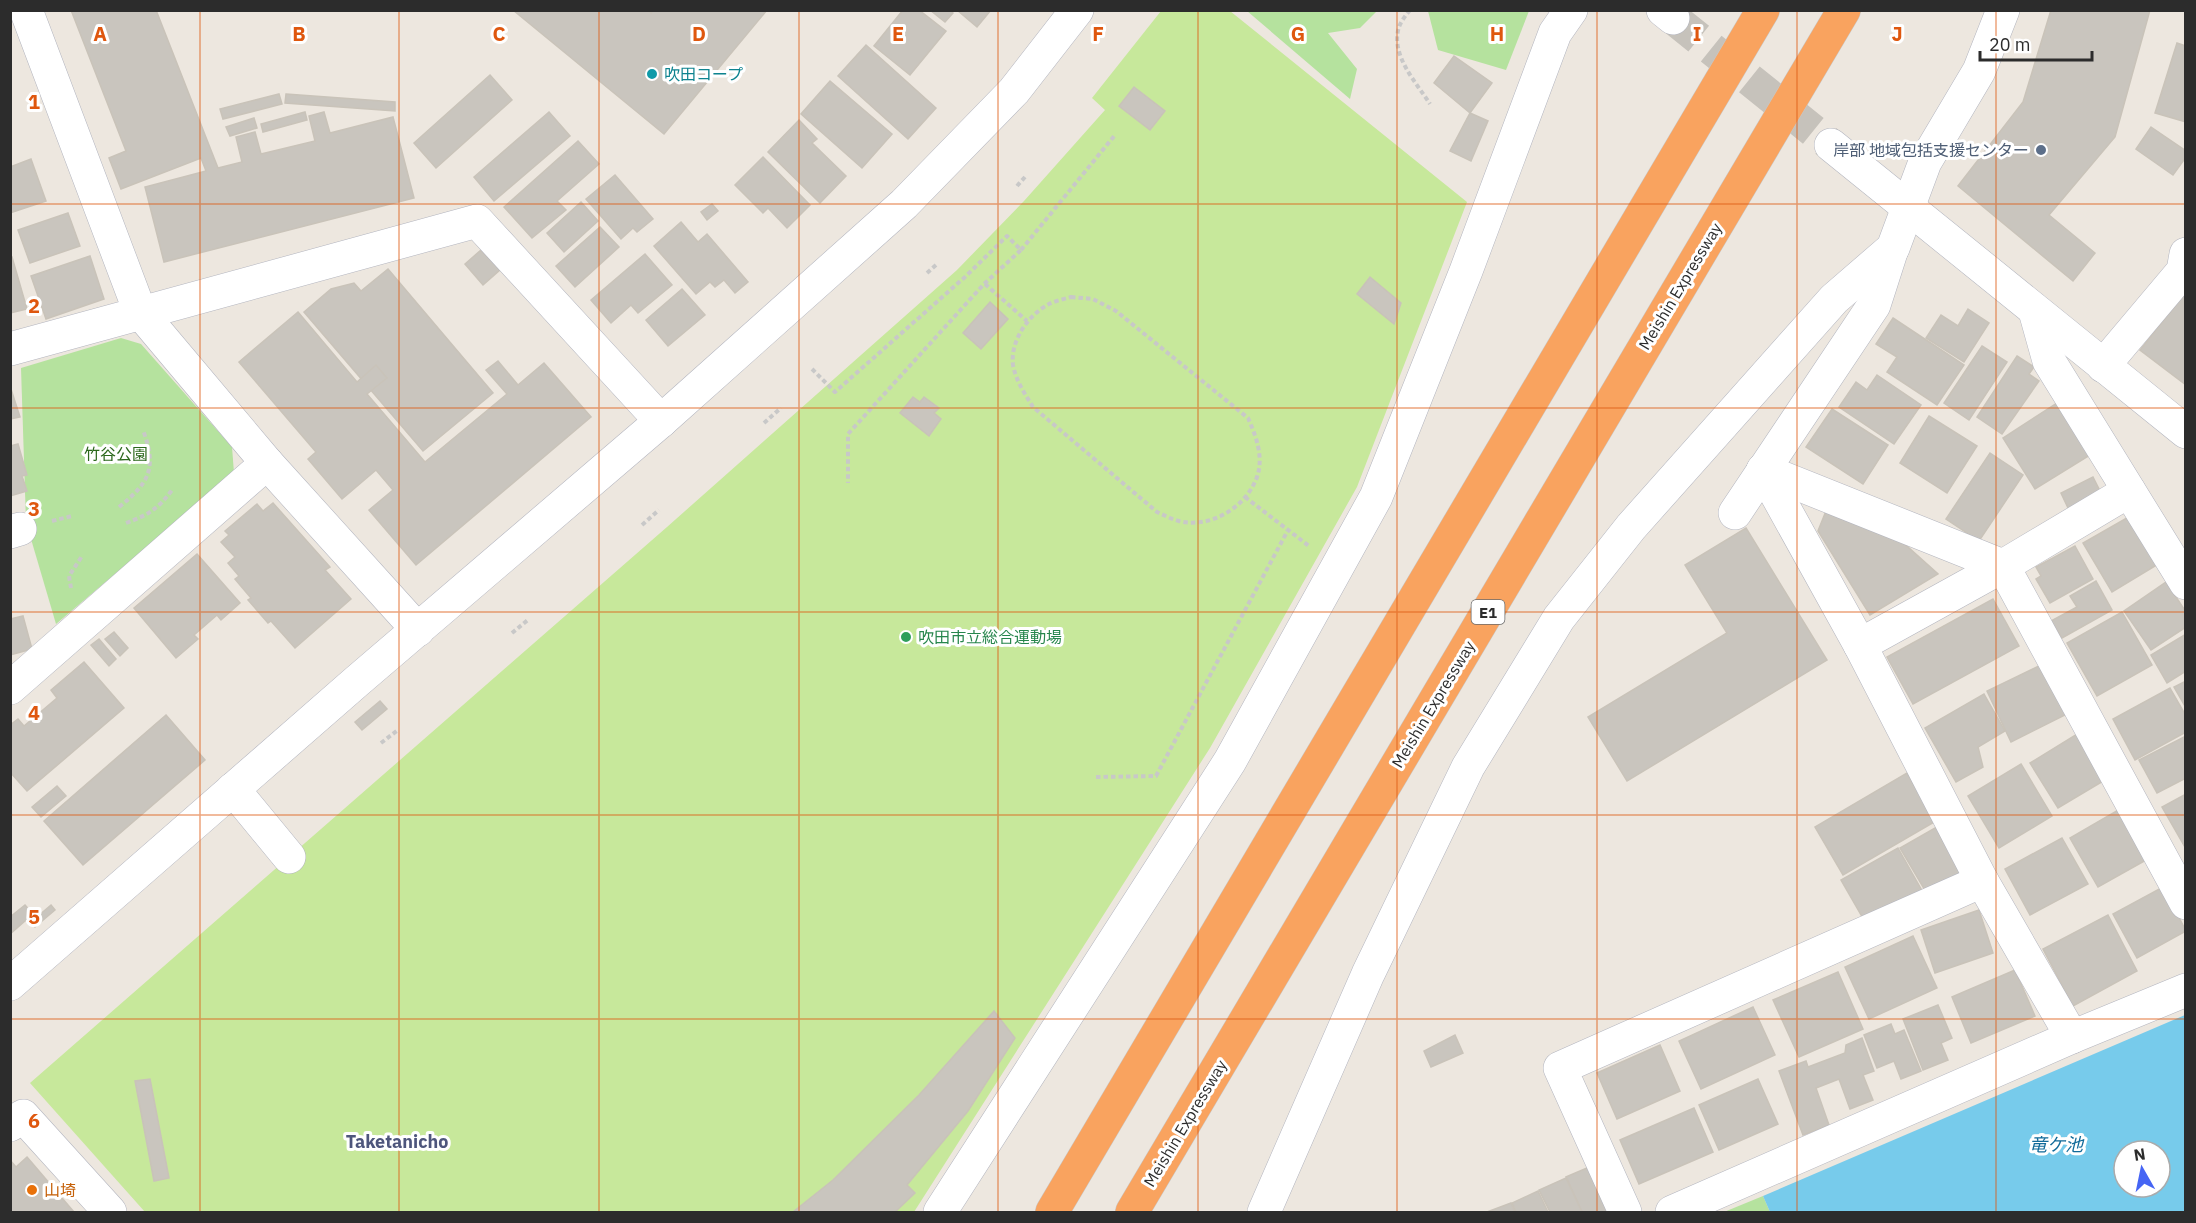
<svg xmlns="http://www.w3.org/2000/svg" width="2196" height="1223" viewBox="0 0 2196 1223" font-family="'IBM Plex Sans','Noto Sans JP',sans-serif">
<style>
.green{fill:#b5e29e}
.pitch{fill:#c7e89b}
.water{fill:#77cbeb;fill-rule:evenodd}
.building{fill:#c9c5be;stroke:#c9c3b9;stroke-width:1.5}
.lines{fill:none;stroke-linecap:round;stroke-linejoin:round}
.minor-tunnel{stroke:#c6c2bb;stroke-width:33;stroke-dasharray:33 16;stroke-linecap:butt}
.minor-casing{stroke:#b3b5bf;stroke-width:34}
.highway-casing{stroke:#c8c8c8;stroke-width:34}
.path{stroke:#c8c8c8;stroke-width:4;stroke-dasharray:4.5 3;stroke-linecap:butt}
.minor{stroke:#fff;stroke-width:33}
.highway{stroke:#f9a35f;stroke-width:33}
.grid{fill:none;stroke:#df570e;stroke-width:1.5;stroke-opacity:0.55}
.culture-dot{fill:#0f9aa8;stroke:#fff;stroke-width:2}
.service-dot{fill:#5c6f8a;stroke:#fff;stroke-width:2}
.leisure-dot{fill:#2e9e5b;stroke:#fff;stroke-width:2}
.food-dot{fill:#e8710a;stroke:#fff;stroke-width:2}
.labels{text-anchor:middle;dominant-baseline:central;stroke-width:6;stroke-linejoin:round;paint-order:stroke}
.shield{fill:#fff;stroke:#6b6b6b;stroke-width:1.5}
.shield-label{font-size:15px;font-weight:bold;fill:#2c2c2c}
.culture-label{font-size:16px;fill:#0d838f;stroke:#fff;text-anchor:start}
.service-label{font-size:16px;fill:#4e5e75;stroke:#fff;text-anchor:end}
.street-label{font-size:16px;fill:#2c2c2c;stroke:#fff}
.park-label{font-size:16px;fill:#2c681d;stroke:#fff}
.leisure-label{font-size:16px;fill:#27864d;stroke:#fff;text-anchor:start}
.food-label{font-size:16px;fill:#c56008;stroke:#fff;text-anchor:start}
.neighbourhood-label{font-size:18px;font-weight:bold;fill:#4e567c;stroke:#fff}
.water-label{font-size:18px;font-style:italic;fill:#126b9a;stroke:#fff}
.grid-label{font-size:20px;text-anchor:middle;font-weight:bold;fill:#df570e;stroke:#fff;stroke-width:6;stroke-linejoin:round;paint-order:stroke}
</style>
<rect width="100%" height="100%" fill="#ede7df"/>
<!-- green -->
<g class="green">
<path d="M1247,11H1377L1360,28L1328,33L1357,69L1350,99Z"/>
<path d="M1428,11V10L1529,11L1506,70L1438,50Z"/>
<path d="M121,338L141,344L232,447L234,473L56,624L26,522L21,368Z"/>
<path d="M1763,1196L1770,1212H1724Z"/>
</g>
<!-- pitch -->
<path class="pitch" d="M1161,11H1230L1467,202L1357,487L1210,748L914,1212H145L30,1083L667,527L957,270L1024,201L1105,110L1092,98Z"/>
<!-- water -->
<path class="water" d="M2185,1015V1212H1770L1763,1196ZM2124,1151H2160V1187H2124Z"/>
<!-- building -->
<g class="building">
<path d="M71,10H156L218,168L242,162L236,137L255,132L261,154L315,141L309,116L324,112L330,133L393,117L414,198L164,262L145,187L206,171L201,158L121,189L109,158L126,151Z"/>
<path d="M513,10H648L651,13L653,10H767L664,134Z"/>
<path d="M903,10H919L946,31L910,75L874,46Z"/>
<path d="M930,10H950L953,13L945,22Z"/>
<path d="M957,10H991L977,27Z"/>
<path d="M2051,10H2150L2115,137L2049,215L2095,253L2073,281L1958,186L2023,102Z"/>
<path d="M2177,43L2186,46V122L2155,113Z"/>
<path d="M866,45L936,108L908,139L838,76Z"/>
<path d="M1454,56L1492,83L1470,113L1434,83Z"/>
<path d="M490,75L512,100L436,168L414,143Z"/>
<path d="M830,81L892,134L862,168L801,114Z"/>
<path d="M1134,87L1165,111L1150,130L1119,106Z"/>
<path d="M279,94L282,104L223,119L220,109Z"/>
<path d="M286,94L395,102V111L285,103Z"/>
<path d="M305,112L307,120L263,132L261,124Z"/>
<path d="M549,112L570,136L494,201L474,177Z"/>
<path d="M1470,113L1488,121L1471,161L1450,151Z"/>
<path d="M254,118L257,128L230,136L226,127Z"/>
<path d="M799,120L817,139L812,143L846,176L820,203L768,152Z"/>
<path d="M2151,127L2186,151V157L2173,175L2136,149Z"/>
<path d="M578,141L599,164L557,201L566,210L532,238L504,207Z"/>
<path d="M763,157L810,205L787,228L768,208L763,213L735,185Z"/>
<path d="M31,159L46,201L10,213V167Z"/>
<path d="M615,175L653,219L637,232L633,228L621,239L586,199Z"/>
<path d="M581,202L598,221L564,252L547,233Z"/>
<path d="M712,204L718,211L707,220L701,212Z"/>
<path d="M68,213L80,246L30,263L18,230Z"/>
<path d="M681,222L698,242L707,234L748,282L735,293L724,280L715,287L710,282L696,294L654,246Z"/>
<path d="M600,227L619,247L575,287L556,266Z"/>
<path d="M481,250L500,270L483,285L465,264Z"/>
<path d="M645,254L672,285L638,313L631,305L611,323L591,300Z"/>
<path d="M90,256L104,299L46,319L31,276Z"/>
<path d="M12,257L27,309L10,313V258Z"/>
<path d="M388,269L493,393L423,451L304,312L331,289L354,283L361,291Z"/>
<path d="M1370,277L1401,303L1394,324L1357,294Z"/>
<path d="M682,289L705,315L668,346L646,320Z"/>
<path d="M2186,292V385L2140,350Z"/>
<path d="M990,302L1008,319L981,349L963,333Z"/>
<path d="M1968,309L1989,323L1964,362L1926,338L1941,315L1958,326Z"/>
<path d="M298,312L357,382L376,365L387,378L367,394L425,462L507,394L486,370L498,361L518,385L544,363L591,417L416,565L369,510L393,490L376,470L342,499L308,459L316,452L239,362Z"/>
<path d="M1893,318L1964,365L1937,405L1887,372L1897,357L1876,344Z"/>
<path d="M1982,346L2007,362L1969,420L1944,403Z"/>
<path d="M2017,356L2034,367L2029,374L2039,381L2002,434L1977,417Z"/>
<path d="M1877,375L1921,405L1894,444L1839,407L1856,382L1867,390Z"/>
<path d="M10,386L20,417L10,419Z"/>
<path d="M913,397L920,402L924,397L939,408L934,413L941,419L929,436L900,413Z"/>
<path d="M2057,403L2090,455L2035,489L2003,438Z"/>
<path d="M1832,409L1888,445L1863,484L1806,447Z"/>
<path d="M1929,416L1977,446L1947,493L1900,463Z"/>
<path d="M18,444L27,475L22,476L27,491L10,496V446Z"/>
<path d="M1990,453L2023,475L1979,541L1946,519Z"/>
<path d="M2093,477L2102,495L2069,510L2061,493Z"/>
<path d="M273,503L330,567L325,570L351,599L295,648L271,621L268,623L248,600L251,598L235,579L239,576L228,563L235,557L221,542L229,535L225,531L257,504L263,511Z"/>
<path d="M1828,506L1890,531L1938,574L1870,615L1818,531Z"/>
<path d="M2132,515L2160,563L2112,592L2083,543Z"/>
<path d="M1746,528L1827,660L1627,781L1588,717L1727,633L1685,565Z"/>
<path d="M2075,546L2093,579L2050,603L2036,579L2041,576L2036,567Z"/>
<path d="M197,554L240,603L221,620L217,615L194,635L198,639L176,658L134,608Z"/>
<path d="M2096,581L2112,610L2062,638L2051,621L2077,607L2070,596Z"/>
<path d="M2166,582L2186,612V627L2151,650L2124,611Z"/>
<path d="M1993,599L2019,646L1913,704L1887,657Z"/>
<path d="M2122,612L2152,665L2097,696L2067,643Z"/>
<path d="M23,616L32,649L10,655V619Z"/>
<path d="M114,632L128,648L120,656L105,639Z"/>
<path d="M2186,634V671L2167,683L2151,655Z"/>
<path d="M99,639L116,659L109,666L91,645Z"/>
<path d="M84,662L124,708L27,791L10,772V725L18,719L24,726L57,698L51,690Z"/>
<path d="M2043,664L2067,714L2011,742L1987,691Z"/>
<path d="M2186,681V708L2174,687Z"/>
<path d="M2170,688L2186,716V732L2135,760L2113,719Z"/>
<path d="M1984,694L2005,731L1978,747L1983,767L1956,782L1925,728Z"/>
<path d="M380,701L387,709L362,730L355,722Z"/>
<path d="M166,715L205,760L83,865L44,821Z"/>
<path d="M2082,731L2110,777L2058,808L2030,763Z"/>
<path d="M2186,736V778L2157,793L2139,760Z"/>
<path d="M2021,764L2052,816L1999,848L1968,796Z"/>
<path d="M1907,773L1936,821L1843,875L1815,827Z"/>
<path d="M57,786L66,796L41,817L32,807Z"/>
<path d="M2186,794V849L2162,807Z"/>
<path d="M2120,809L2148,859L2098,887L2070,838Z"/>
<path d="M1942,824L1967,869L1926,892L1900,848Z"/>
<path d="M2062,838L2088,884L2030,915L2005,869Z"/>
<path d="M1898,848L1925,896L1868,927L1841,880Z"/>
<path d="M2163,887L2186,931L2137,958L2113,914Z"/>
<path d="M25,905L33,914L10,934V917Z"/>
<path d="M51,905L55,910L35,927L31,922Z"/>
<path d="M1979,910L1993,953L1935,973L1921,930Z"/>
<path d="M2108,915L2137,971L2073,1006L2043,949Z"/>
<path d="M1913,936L1937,988L1869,1019L1845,967Z"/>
<path d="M2015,970L2035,1016L1971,1043L1952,997Z"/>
<path d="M1838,972L1863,1029L1799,1057L1773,1000Z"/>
<path d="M1938,1005L1952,1038L1941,1043L1948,1060L1923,1070L1903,1019Z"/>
<path d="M1753,1007L1775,1055L1701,1089L1679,1041Z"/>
<path d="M994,1011L1015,1038L968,1111L907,1185L915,1193L895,1212H793L833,1180L919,1095Z"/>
<path d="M1891,1024L1895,1034L1904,1030L1921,1071L1901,1079L1894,1061L1877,1068L1864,1035Z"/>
<path d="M1455,1035L1463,1053L1431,1067L1424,1051Z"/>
<path d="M1862,1038L1874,1071L1863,1075L1873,1100L1850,1109L1839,1079L1816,1088L1829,1125L1803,1135L1779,1071L1806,1061L1808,1067L1845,1053L1846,1045Z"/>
<path d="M1660,1045L1680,1091L1617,1119L1597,1073Z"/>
<path d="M150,1079L169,1178L154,1181L135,1081Z"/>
<path d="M1758,1079L1778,1124L1719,1150L1699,1105Z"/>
<path d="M1694,1108L1713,1152L1639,1184L1620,1140Z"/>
<path d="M27,1157L74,1212H10V1160L16,1167Z"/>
<path d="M1594,1165L1615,1212H1582L1566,1177Z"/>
<path d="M1566,1178L1582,1212H1550L1539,1190Z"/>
<path d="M1538,1191L1548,1212H1516L1512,1203Z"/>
<path d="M1511,1203L1515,1212H1487Z"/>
</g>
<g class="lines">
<!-- minor-tunnel -->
<path class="minor-tunnel" d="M1673,18L1831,145"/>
<defs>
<g id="minor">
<path d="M26,10L140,312L267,463L418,630"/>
<path d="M1663,10L1673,18"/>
<path d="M1831,145L2186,432"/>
<path d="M2035,311L2049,361L2186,583"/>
<path d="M10,349L477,221L661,421"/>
<path d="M2103,366L2183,271L2186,254"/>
<path d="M1763,470L1860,645L1982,881L2072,1037"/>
<path d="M1763,470L2003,566L2186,903"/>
<path d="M1735,513L1874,305L1892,249"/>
<path d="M10,532L20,529"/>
<path d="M1860,645L2003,566L2129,491"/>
<path d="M10,688L267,463"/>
<path d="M233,789L289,857"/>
<path d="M10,984L356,682L661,421L904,204L1014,91L1077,10"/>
<path d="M10,1125L23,1116L110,1212"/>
<path d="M940,1212L1230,761L1376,497L1466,271L1555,33L1571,10"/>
<path d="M1264,1212L1368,974L1468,767L1559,618L1631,527L1834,299L1893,248L1925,162L1979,71L2003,10"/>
<path d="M1625,1212L1560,1068L1982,881"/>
<path d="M1672,1212L2072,1037L2186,990"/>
</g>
<g id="highway">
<path d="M1052,1212L1763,10"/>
<path d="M1132,1212L1844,10"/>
</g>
</defs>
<!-- minor casing -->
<use href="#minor" class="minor-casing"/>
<!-- highway casing -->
<use href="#highway" class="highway-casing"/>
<!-- path -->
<g class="path">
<path d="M1410,10C1406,15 1401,21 1399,27C1390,55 1416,82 1430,104"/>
<path d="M1017,186L1025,177"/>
<path d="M1021,250L1115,135"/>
<path d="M927,273L936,265"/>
<path d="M985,284L1027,321"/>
<path d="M1071,297L1093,299L1116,311L1248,418C1256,436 1264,457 1257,477C1246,507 1211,529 1179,521C1171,519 1164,515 1157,512L1033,407C1025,394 1016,381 1013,365C1010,341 1028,315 1049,304C1055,301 1064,299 1071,297Z"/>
<path d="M812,369L835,392L965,277L1007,236L1021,250L984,284L848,434V483"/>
<path d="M764,423L781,408"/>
<path d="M1245,497L1309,546"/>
<path d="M119,507C150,482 157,468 143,430"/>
<path d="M52,521L72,516"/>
<path d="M126,523C148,515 158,509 172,490"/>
<path d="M642,525L659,510"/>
<path d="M71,588L69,576L82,556"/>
<path d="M512,633L529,619"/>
<path d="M381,743L398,730"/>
<path d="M1096,777L1156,776L1288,530"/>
</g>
<!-- minor -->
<use href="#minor" class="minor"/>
<!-- highway -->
<use href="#highway" class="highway"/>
</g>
<!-- grid -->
<path class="grid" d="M200,10V1212M399,10V1212M599,10V1212M799,10V1212M998,10V1212M1198,10V1212M1397,10V1212M1597,10V1212M1797,10V1212M1996,10V1212M10,204H2186M10,408H2186M10,612H2186M10,815H2186M10,1019H2186"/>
<!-- markers -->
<circle class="culture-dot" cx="652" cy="74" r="6"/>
<circle class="service-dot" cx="2041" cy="150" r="6"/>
<circle class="leisure-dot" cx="906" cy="637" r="6"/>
<circle class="food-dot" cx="32" cy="1190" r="6"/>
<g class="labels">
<!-- shield labels -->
<rect class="shield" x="1471.5" y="600" width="33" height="24" rx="4.5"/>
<g class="shield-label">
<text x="1488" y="612">E1</text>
</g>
<!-- culture labels -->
<g class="culture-label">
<text x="664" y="74">吹田コープ</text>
</g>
<!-- service labels -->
<g class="service-label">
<text x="2029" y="150">岸部 地域包括支援センター</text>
</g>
<!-- street labels -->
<g class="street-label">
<text transform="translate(1680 286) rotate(-59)">Meishin Expressway</text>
<text transform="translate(1433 704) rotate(-59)">Meishin Expressway</text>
<text transform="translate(1185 1123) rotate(-59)">Meishin Expressway</text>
</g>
<!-- park labels -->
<g class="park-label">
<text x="116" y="454">竹谷公園</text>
</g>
<!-- leisure labels -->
<g class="leisure-label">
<text x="918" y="637">吹田市立総合運動場</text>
</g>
<!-- food labels -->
<g class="food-label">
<text x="44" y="1190">山埼</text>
</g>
<!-- neighbourhood labels -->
<g class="neighbourhood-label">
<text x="397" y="1141">Taketanicho</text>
</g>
<!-- water labels -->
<g class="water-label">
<text x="2056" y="1144">竜ケ池</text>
</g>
</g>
<g class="grid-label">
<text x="100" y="41">A</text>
<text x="299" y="41">B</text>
<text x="499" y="41">C</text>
<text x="699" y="41">D</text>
<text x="898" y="41">E</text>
<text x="1098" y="41">F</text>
<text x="1298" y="41">G</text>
<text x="1497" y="41">H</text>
<text x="1697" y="41">I</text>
<text x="1897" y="41">J</text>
<text x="34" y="109">1</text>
<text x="34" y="313">2</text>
<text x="34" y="516">3</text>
<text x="34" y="720">4</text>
<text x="34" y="924">5</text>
<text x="34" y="1128">6</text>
</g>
<!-- border -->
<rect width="2196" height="1223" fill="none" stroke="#2c2c2c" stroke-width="24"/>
<!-- north arrow -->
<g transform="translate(2142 1169) rotate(351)"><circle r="28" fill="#ffffff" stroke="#ababab" stroke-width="1.5"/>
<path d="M0-4.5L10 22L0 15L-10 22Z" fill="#4665f4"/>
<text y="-9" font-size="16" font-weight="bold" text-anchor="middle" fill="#2c2c2c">N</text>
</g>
<!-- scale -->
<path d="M1980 51v9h112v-9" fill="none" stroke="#2c2c2c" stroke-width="3"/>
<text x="1989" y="51" font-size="18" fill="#2c2c2c" stroke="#ffffff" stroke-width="4.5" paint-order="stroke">20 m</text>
</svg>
